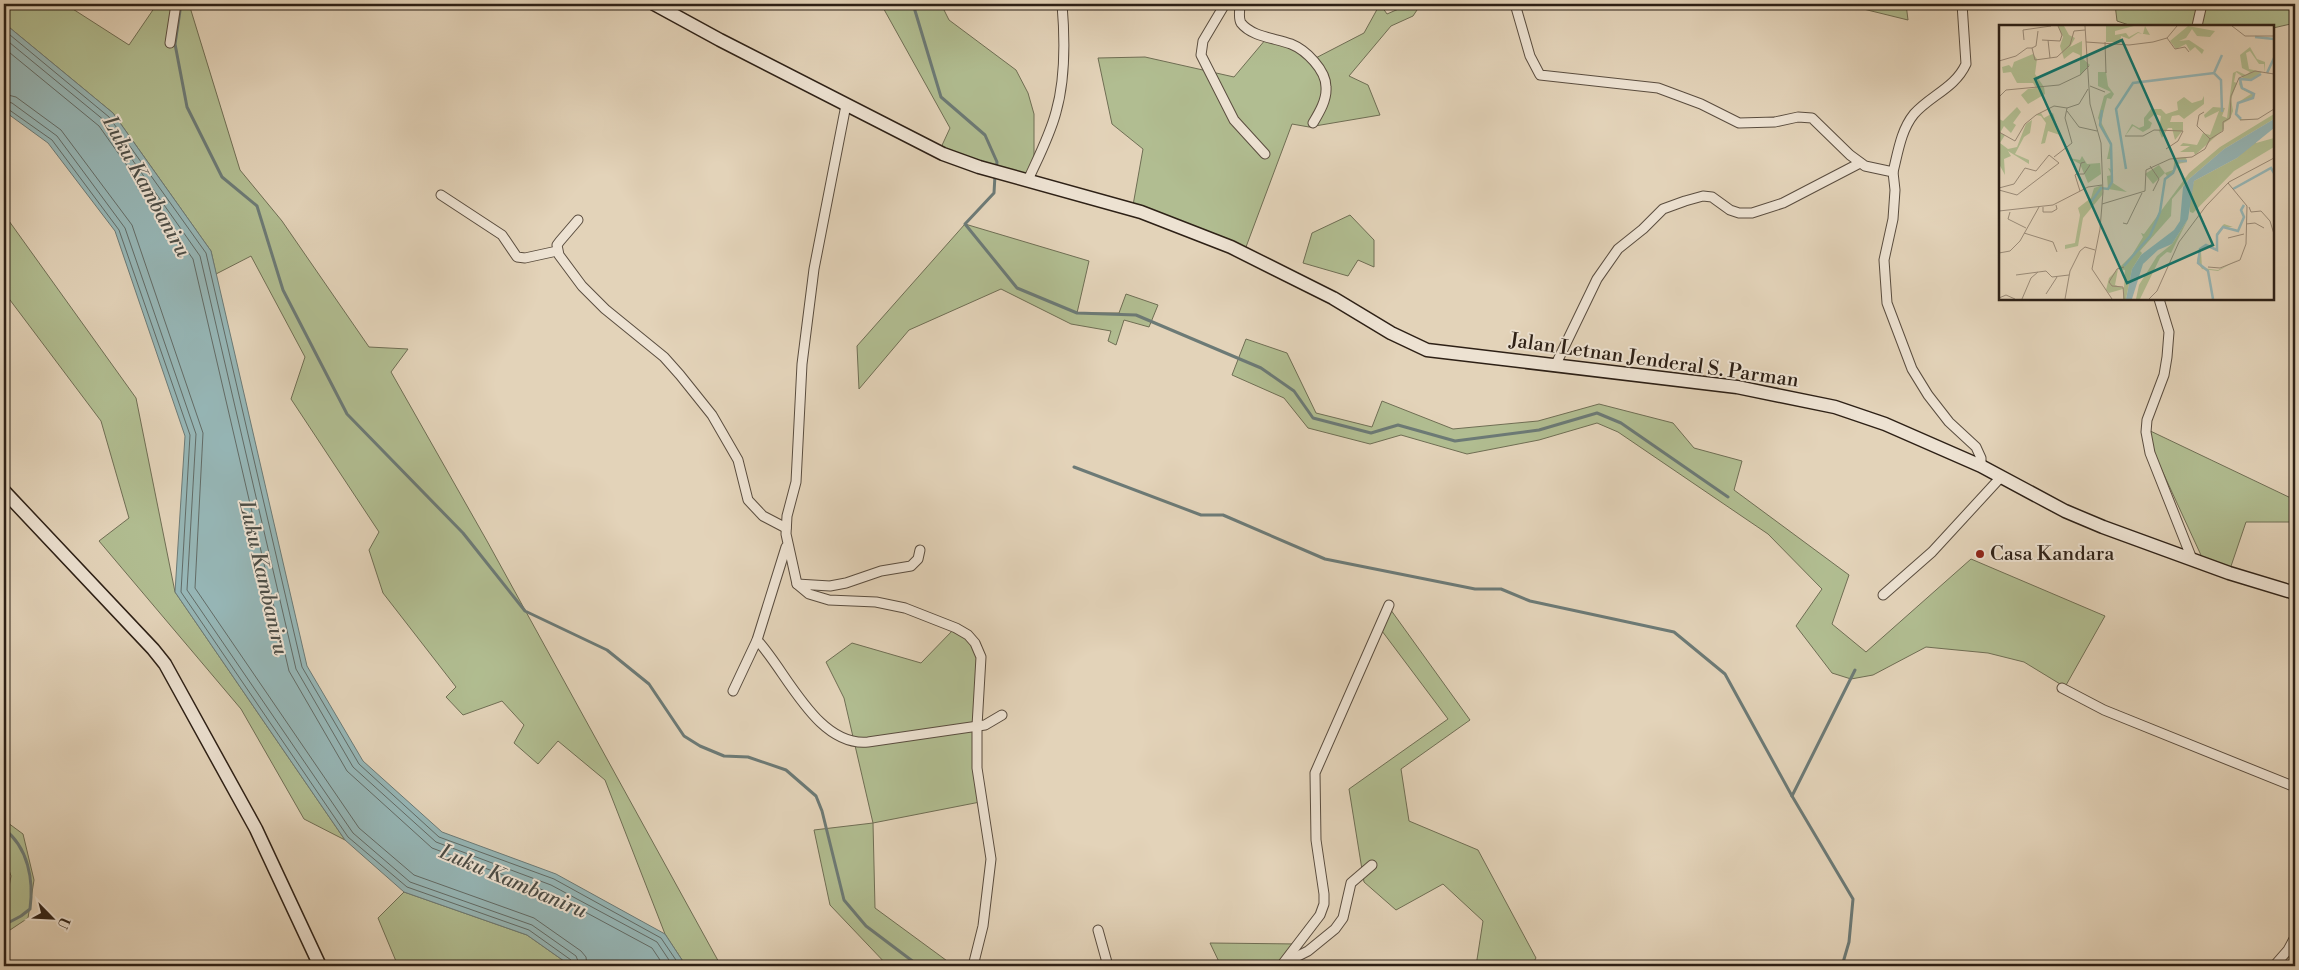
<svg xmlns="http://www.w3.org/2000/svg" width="2299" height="970" viewBox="0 0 2299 970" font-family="'Libre Bodoni',serif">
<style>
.green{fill:#b1bd91;stroke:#6f6e54}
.water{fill:#96b6b6;stroke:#6c7a76}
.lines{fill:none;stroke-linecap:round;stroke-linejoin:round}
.shore{stroke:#626b66;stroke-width:1}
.stream{stroke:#6c7a76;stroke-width:3}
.street-casing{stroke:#5a4d3f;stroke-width:11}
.secondary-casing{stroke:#2d2016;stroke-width:15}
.street{stroke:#ede2d2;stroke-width:9}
.secondary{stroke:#ede2d2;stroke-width:12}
.poi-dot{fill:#8f2418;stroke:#ede2d2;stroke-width:2}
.labels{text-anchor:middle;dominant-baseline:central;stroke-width:4;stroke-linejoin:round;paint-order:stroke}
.street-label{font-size:20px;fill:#2d2016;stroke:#ede2d2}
.poi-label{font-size:20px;fill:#2d2016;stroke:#ede2d2;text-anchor:start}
.water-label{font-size:21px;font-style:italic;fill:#4c4d46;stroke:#ede2d2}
.inset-river{fill:none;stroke:#96b6b6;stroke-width:2.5}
.inset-road{fill:none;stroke:#9a8b78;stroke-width:1}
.view{fill:#0f766e;fill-opacity:0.15;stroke:#0f766e;stroke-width:2.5}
.inset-edge{fill:none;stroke:#2d2016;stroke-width:2.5}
</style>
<rect width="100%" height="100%" fill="#e3d3b9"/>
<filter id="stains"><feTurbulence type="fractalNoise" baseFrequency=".004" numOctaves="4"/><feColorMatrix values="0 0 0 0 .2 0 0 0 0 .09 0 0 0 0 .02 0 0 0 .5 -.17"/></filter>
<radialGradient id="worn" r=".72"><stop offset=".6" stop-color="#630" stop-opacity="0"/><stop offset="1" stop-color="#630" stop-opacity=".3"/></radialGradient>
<!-- green -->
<g class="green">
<path d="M4,4H65L129,45L157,4H189L240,170L282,221L369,347L408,349L391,372L487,541L721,966H686L665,934L605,780L558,741L538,764L514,743L524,725L502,701L463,715L446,697L456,687L383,593L369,550L379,532L291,399L305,357L251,256L216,274L211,251L113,113L4,23Z"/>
<path d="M881,4H941L949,20L1016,70L1028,93L1034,114V163L1027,181L938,154L950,128Z"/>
<path d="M1380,4L1387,14L1410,4H1421L1413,16L1391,26L1349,76L1368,85L1380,115L1309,127L1292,124L1243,255L1132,211L1143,149L1112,124L1098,58L1145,57L1234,77L1266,39L1294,48L1308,62L1364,33Z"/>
<path d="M1843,4H1906L1908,20Z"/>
<path d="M2115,4H2295V23L2273,28L2132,26L2117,21Z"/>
<path d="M4,214L136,398L175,592L345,840L304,819L241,709L99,541L129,518L101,421L4,292Z"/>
<path d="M1350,215L1374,240V267L1358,260L1348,276L1303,263L1312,233Z"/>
<path d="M965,224L1089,261L1077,313H1119L1126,294L1158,305L1149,327L1124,320L1116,345L1108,341L1111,331L1071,324L1001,289L909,330L859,389L857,346Z"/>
<path d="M1246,339L1287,353L1316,413L1372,427L1382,401L1453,429L1538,421L1599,404L1673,423L1694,448L1742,461L1734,490L1849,575L1832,624L1866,652L1971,559L2105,616L2065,687L2024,662L1988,653L1926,647L1873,675L1851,679L1832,673L1796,626L1822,589L1768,534L1618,432L1597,423L1539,440L1467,454L1401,435L1370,444L1308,428L1284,398L1232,375Z"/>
<path d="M2142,427L2295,500V522H2246L2228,575L2206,566Z"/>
<path d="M1388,606L1470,720L1401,769L1409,821L1478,850L1536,958L1531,966H1476L1483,921L1443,884L1396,910L1364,882L1349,789L1448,719L1379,627Z"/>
<path d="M954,629L974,645L979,660L980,802L873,823L875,908L954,966H888L830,905L814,830L873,823L844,698L826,662L852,643L921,663Z"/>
<path d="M4,820L23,834L34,880L28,918L4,934V914L11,876L4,855Z"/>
<path d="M404,892L527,935L571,966H398L378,918Z"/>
<path d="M1210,943L1298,944L1285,961L1304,966H1221Z"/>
</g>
<!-- water -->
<path class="water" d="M4,23L113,113L211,251L307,666L363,761L442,832L556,874L665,934L686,966H571L527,935L404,892L345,840L175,592L185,436L115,231L48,143L4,111Z"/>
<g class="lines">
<!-- shore -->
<g class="shore">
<path d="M4,30L109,117L206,253L302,667L359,764L439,837L554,879L661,938L680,966"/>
<path d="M4,38L105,121L200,256L296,669L353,767L436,842L551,885L657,942L673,966"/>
<path d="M4,48L99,126L193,259L289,671L347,771L432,848L548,892L652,948L664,966"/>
<path d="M4,94L16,97L61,130L132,225L203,433L195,588L359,828L414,875L534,918L581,951L586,957L587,966"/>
<path d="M4,101L12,103L57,136L125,228L196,434L187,590L353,833L410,882L532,925L576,956L580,966"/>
<path d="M4,108L8,109L52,140L119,230L190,435L181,592L348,837L407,887L529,930L571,960L573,966"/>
</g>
<!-- stream -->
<g class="stream">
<path d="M181,4L175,44L187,107L222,177L257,206L283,290L347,414L463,533L525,611L607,650L649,684L684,736L700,746L724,756L748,757L786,770L816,796L822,811L844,900L866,926L919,966"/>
<path d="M913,4L941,97L985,135L997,162L996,169"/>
<path d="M995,175L994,193L965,224L1017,288L1077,313L1136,315L1261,368L1294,391L1313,418L1371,433L1398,425L1455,441L1539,430L1597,413L1621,423L1728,497"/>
<path d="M1074,467L1201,515H1223L1325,559L1475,589H1501L1530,601L1674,632L1725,674L1792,796L1853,899L1849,942L1842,966"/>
<path d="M1792,796L1855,670"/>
<path d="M4,829C28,847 34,880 30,909L21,916L4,925"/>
</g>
<defs>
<g id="street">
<path d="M1225,4L1203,41L1201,55L1234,120L1265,154"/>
<path d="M1240,4C1240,10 1238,18 1241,23C1252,37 1275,38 1291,44C1306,50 1326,70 1326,87C1327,100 1319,113 1313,123"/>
<path d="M1515,4L1530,56L1540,75L1658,88L1701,104L1739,123L1775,122L1798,117L1812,118L1850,155L1865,166L1893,172L1895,190L1893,219L1884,260L1887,303L1912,369L1928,395L1949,422L1976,447L1981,458V466"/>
<path d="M2197,26L2202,4"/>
<path d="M170,43L176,4"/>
<path d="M846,105L814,269L802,364L796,482L787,516L786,534L797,584L809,594L829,600L876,602L905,608L956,628L968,635L975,643L981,657L977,726V768L991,859L983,926L973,966"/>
<path d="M1893,172C1898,152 1901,130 1914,114C1931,95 1955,88 1966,64L1962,4"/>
<path d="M1028,180C1038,158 1050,135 1056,112C1066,77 1065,39 1062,4"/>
<path d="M441,195L502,235L517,257L525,258L557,251"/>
<path d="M578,220L560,241L557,245L559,255L582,286L605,309L664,357L680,375L712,415L738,460L748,500L763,516L786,528"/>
<path d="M2159,299L2169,332L2167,357L2164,375L2147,420L2146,432L2150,453L2192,559"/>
<path d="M1556,364L1597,279L1618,249L1643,229L1663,209L1685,201L1703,196L1712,197L1730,210L1739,213H1752L1783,203L1860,163"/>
<path d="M797,584L830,586L846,583L881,571L911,566L918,559L920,550"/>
<path d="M1883,595L1932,552L2001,477"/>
<path d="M757,640C787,672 817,747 868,742L985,725L1002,715"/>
<path d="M2062,688L2104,710L2295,787"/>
<path d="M733,691L757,640L786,547"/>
<path d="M1098,930L1108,966"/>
<path d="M1286,962L1308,951L1335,929L1343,918L1351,883L1372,865"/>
<path d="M1281,966L1320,915L1324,904V894L1316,840L1315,773L1389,605"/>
<path d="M2274,966L2288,950L2295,937"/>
</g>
<g id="secondary">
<path d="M654,4L720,40L943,154L979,167L1141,212L1231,247L1333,298L1391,333L1427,350L1737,387L1835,407L1885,424L1981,466L2065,511L2103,527L2229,573L2295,593"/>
<path d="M4,491L153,649L165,664L256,829L320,966"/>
</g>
</defs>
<!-- street casing -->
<use href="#street" class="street-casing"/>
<!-- secondary casing -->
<use href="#secondary" class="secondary-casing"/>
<!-- street -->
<use href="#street" class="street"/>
<!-- secondary -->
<use href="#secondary" class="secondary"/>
</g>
<!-- markers -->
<circle class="poi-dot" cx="1980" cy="554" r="5"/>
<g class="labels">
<!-- street labels -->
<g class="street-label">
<text transform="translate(1654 361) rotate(8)">Jalan Letnan Jenderal S. Parman</text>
</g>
<!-- poi labels -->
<g class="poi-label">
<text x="1990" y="554">Casa Kandara</text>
</g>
<!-- water labels -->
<g class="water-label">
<text transform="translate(146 187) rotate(61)">Luku Kambaniru</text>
<text transform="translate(263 578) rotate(77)">Luku Kambaniru</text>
<text transform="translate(513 882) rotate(23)">Luku Kambaniru</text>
</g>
</g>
<!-- overview -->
<g transform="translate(1999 25)">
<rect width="275" height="275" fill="#e3d3b9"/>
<path d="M59,1H65L70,10L76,13L71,22L83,16V33L91,40L81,51V30L74,27L65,34L61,21L64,12ZM107,1H135L116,6V10L127,8L130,12L139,7L144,9L146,1L151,10L139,8L130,14L122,11L121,17H107ZM189,1L216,6L211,12L198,11L193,4L187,13L180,16L190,15L205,25L203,29L196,22L191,26L187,19L177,24L171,16ZM251,22L258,34L266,37V48L265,39H260L251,26L247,28L250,44L263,47L252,55L241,54L243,63L254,68L255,73L239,78L237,89L241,94H260L241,95L236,89L238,78L252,69L242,64L240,59L241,54L244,52L237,47L235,57L238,58L232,74L234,86L231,94L225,98V104L196,130L195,127H181L191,121H181L184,118L198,120L204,108L211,110L220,86L206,93L205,90L214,82L226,83L223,91L228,93L234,48L238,46L247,50L251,47L243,43L241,30ZM34,29L38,34L36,49L45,62L46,69L29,79L22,70L29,64L37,63L34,58H18L12,47L4,48L3,42L10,40L13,43L15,37ZM99,47H107L109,61L115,69L112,74L108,73L102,97L113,119L112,134H108L111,120L99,93L105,71L112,67L99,61ZM205,71V79L185,94L180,90L173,91L171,97H184V105L176,115L173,103H169L163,113L160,106L162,91L156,89L149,95L153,98L151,103L144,107L134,101L126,111L133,99L140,103L145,101V93L152,84H162L167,89L179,85L178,77L185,72L193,78L203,75ZM18,82L22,87L14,98L17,100L12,108L5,101L1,108L6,110L1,118L9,124L18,122L27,99L33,95L31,108L25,112L16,129L30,135V139L9,126L12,131L5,134L6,150L0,139V94L4,96ZM42,88L45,93L54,88L61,110L49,106L46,118L42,119L47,98L42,91L37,90ZM275,89V94L225,124L190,154L173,174L172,191L141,226L143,228L133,244L127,274H124V264L110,268L107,265L110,253L133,230L144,212L142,208L145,209L190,148L221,122ZM119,244L126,245L125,263L116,260ZM275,113V122L235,146L194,188L191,187L190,174L195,156L238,133L257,115V118ZM83,131L88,139L101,138L102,149L89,158L81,139L70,133L81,135ZM187,132L188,137L179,139L169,153L166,148L154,159L146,149L160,140L166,148L174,145L176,133ZM109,143L114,145V158L128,167L109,164L108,151L113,150ZM103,160L104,169L84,193L79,221L66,224V220L76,218L81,190L79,183L92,173L95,163ZM189,194L172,228L168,227L161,233L141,274H137L140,260L158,231L173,219ZM225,199L234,202H225L219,210L218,226L209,222L202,226L203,243L219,245L242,233L219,246L203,244L198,236L201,223L208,220L217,225V209Z" fill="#b1bd91" fill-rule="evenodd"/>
<path d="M275,94V103L238,133L195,156L189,194L173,219L159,225L144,239L133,274H127L133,244L142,230L175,205L181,196L184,162L190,154L225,124Z" fill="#96b6b6"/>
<path class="inset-river" d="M256,12L275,14M215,48L223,30M268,48L275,33M242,94L237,89L239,78L254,73L255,69L243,63L241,54L252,55L262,49M127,144L117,84L134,58L215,48L222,55L223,87M234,164L272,143L275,148M92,177L102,163L109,164L113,157L112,119L101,100L103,85M125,241L151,211L161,187L166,154L174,148L179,136H188M214,274L209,246L199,238L201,224L207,220L218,225V210L224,202L239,206L245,192L242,185L245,180"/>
<path class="inset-road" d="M86,1L91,79L102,118L104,167L101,204L93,244L113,274M233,1L246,11H275M168,13L176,24L186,22L190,27M25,15L24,5L52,1M43,15L61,16L63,10L59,1M49,15L51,33M87,17L130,20L154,17L168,13L178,1M106,17L107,48M33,23L37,21L39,6M0,36L17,31L28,23H33L36,35L58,32L71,20L75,6L86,5M91,61L106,67M0,72L7,65L60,60L81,50L90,41M68,86L80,102L98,106M205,87L200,90L198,101L211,114M241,95L259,94L275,84M0,107L16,116L26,99L37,90L55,81L68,83M126,111H144L155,105L184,106L179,116L167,124M55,132L73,118L66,93L68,83L80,79L89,64M151,141L160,154L154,166M77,149H85L91,140M0,163L15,159L26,143L37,146L50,130L60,138L18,170L0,165M81,166L76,150L80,147L82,138L86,137M103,179L146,166L147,145L171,134L193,132L206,124L211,114L224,106V97L231,93L232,71L240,53L256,46L275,49M44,182V187H53L58,184L57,180M250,182L252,187L262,186L271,196L275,209M0,186L54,180L89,162L103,160M11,187L9,194L27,203M124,198L128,199L143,168M247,199L256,198L265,203M25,208L54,217L58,227M229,213L245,209M0,228L11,226L21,216L40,182M125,242L118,244L110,257L113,261L124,262L125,274M209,242L221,243L241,235L247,219L248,181L229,158M17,250L47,246L53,252L70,250M47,269L58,252M0,273L7,270L16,274M23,274L32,253L39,247M66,274L71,246L81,226L86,222L96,225M150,274L158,266L180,217L207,181L230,157L275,133"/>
<path class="view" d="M123,15L214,220L128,258L36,54Z"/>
<rect width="275" height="275" class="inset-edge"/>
</g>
<!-- margin -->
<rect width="2299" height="970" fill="none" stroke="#e3d3b9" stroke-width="20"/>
<rect x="5" y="5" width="2289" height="960" fill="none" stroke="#2d2016" stroke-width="2.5"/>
<rect x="10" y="10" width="2279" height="950" fill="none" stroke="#2d2016"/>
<!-- north arrow -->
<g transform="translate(52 918) rotate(114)" stroke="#ede2d2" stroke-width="4" paint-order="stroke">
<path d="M0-4L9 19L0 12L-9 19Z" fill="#2d2016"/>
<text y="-8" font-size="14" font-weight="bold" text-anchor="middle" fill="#2d2016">U</text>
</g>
<rect width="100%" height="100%" filter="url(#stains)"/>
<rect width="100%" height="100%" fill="url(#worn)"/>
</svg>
